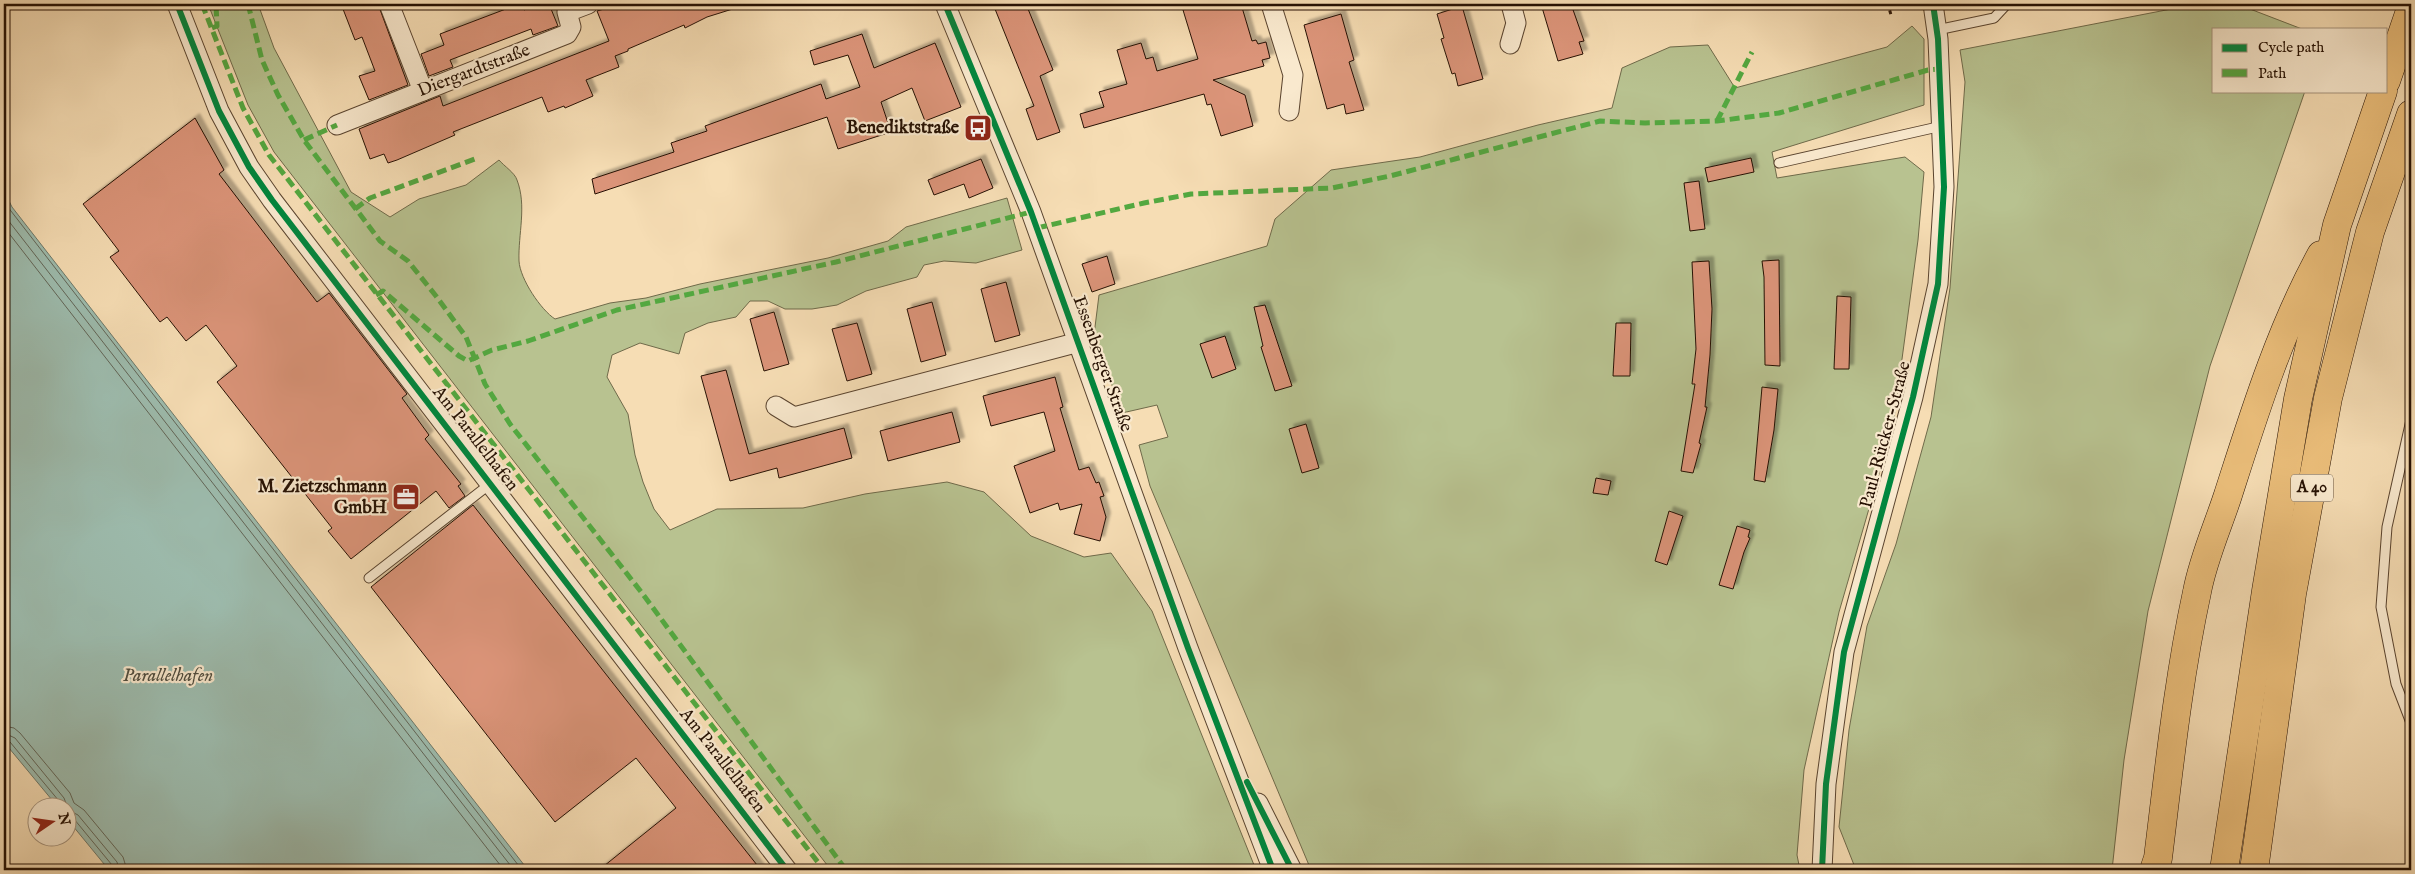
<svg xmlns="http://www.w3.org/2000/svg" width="2415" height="874" viewBox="0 0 2415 874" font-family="'IM FELL English',serif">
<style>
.green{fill:#b8c290;stroke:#6f6a4a}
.water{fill:#9dbcae;stroke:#6d786a}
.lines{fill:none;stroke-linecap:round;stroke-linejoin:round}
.shore{stroke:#626658;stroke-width:1}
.building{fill:#db9479;stroke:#261103;filter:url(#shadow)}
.lane-casing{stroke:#5a442f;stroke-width:11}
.street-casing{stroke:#5a442f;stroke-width:21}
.highway-casing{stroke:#261103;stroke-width:29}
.path{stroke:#261103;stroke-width:3;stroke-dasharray:4 2.5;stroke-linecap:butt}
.lane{stroke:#f9e9ce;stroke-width:9}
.street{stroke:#f9e9ce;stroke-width:19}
.highway{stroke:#ebbe7a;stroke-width:28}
.quiet{stroke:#53a840;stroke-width:5;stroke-dasharray:10 5;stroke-linecap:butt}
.cycleway-casing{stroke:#f9e9ce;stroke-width:9}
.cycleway{stroke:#00873e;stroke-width:6}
.labels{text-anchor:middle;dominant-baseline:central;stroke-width:4.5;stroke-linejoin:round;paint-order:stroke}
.shield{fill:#f9e9ce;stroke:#655240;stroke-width:1}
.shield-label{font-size:16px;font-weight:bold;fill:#261103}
.street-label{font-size:18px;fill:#261103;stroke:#f9e9ce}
.poi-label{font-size:18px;font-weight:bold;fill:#261103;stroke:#f9e9ce;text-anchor:end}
.water-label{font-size:19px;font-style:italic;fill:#504d3f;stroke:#f9e9ce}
</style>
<defs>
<filter id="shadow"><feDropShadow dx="4.5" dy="-4.5" stdDeviation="1" flood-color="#0004"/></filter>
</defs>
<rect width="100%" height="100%" fill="#f6ddb4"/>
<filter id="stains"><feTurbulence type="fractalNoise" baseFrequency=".004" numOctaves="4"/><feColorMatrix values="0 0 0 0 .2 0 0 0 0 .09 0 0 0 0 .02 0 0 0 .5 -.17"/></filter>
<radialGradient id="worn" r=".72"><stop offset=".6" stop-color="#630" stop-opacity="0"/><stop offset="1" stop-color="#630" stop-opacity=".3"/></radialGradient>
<!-- green -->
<g class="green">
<path d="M208,4H258L274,48L351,192L390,217L419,199L466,185L499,160C504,166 515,173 517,180C527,206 518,234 519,261C520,279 541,310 555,319L610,303L646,298L700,284L828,258L888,241L906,227L1007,198L1022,250L976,263L944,261L924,265L917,277L866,291L837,305L812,309H785L768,301H750L736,317L708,323L685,333L679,354L640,343L612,355L607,377L628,414L635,455L643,482L654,509L670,530L717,509L803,508L865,494L947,482L984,492L1031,536L1084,557L1111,553L1152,611L1256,870H831L274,152L248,105Z"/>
<path d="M2197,4H2237L2302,29H2214V91H2305L2210,366L2148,611L2124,760L2112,870H1856L1839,827L1849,730L1867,626L1896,544L1931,417L1950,288L1965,82L1960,50Z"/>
<path d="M1912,26L1924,39V105L1772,152L1777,178L1905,157L1924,172L1918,240L1893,426L1839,612L1804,770L1797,855L1800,870H1311L1150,486L1139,445L1168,437L1157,405L1122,413L1094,335L1099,295L1267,246L1275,219L1331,170L1420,157L1538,125L1612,108L1622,68L1670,47L1708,45L1735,88L1887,47Z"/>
</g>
<!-- water -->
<path class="water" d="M4,191L12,207L528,870H109L68,820V806H57L4,742Z"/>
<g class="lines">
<!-- shore -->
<g class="shore">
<path d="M4,202L522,870"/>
<path d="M4,215L514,870"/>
<path d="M4,227L504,870"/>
<path d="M4,726L14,728L20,733L70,793L74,803L84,810L123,857L127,870"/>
<path d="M4,733L15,738L64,798L67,806"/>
<path d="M4,740L10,742L59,801L60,806"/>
<path d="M68,810L78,815L117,862L119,870"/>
<path d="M68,817L74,819L112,865L113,870"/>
</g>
</g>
<!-- building -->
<g class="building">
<path d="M356,4H378L408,85L369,100L359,76L375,71L362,37L355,40L343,9Z"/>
<path d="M519,4H521L524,10L539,4H549L558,26L533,35L531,29L450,60L453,67L429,76L421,54L444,45L440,34Z"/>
<path d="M622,4H739V7L707,17L685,28L684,25L628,49V51L615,56L619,67L586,80L593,96L565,108L564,106L548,112L542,97L453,132L455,135L397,160L388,163L384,154L370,159L359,129L440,96L443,106L609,41L597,11Z"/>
<path d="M993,4H1026L1053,70L1040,76L1060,132L1037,140L1026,109L1034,106Z"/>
<path d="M1202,4H1241L1252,41L1256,40L1258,44L1266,42L1270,58L1262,60L1264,66L1213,80L1245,95L1253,126L1221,136L1211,104L1207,105L1204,94L1084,128L1080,114L1104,107L1099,92L1127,84L1117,50L1141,43L1146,59L1153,57L1157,71L1198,59L1183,10Z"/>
<path d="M1541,4H1571L1584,41L1579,42L1583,54L1558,61Z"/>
<path d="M1462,6L1483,79L1458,86L1455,73L1452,74L1441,39L1444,38L1437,14Z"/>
<path d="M1341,14L1354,60L1349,62L1364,110L1346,114L1344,104L1327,109L1304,25Z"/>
<path d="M862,34L874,68L935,43L961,107L925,121L912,88L881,102L891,132L838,149L827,117L595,194L592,179L674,152L671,143L707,131L705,126L821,84L826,99L860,87L848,55L814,65L810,51Z"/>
<path d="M195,118L224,170L219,174L317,302L329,293L407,394L402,398L429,435L425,439L461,484L458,486L465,496L449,508L436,491L351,559L328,531L332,528L217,382L237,366L206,325L186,341L167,317L160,322L110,257L119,251L83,204Z"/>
<path d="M1751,158L1754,172L1708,182L1705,168Z"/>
<path d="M981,159L993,188L969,198L964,184L934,195L928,180Z"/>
<path d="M1699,181L1705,229L1690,231L1684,183Z"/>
<path d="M1107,256L1115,284L1092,292L1082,264Z"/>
<path d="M1779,260L1780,366L1765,365L1764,277L1762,261Z"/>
<path d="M1709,261L1712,309L1710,355L1705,407H1707L1699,443L1701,444L1693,473L1681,471L1695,384H1692L1696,349L1692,262Z"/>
<path d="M1006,282L1020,335L995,342L981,289Z"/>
<path d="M1837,296L1851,297L1849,369H1834Z"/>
<path d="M932,302L946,355L921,362L907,309Z"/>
<path d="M1265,305L1292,386L1275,391L1261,347L1263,346L1254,307Z"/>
<path d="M774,312L789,364L764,371L750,319Z"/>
<path d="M857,323L872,374L847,381L832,329Z"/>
<path d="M1616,323H1631L1630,376H1613Z"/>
<path d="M1225,336L1236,369L1212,378L1200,344Z"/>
<path d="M726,370L749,454L844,428L852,458L779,478L777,468L730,481L701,376Z"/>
<path d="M1055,377L1063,407L1060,408L1079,470L1089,467L1096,483L1099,482L1104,496L1100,497L1106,517L1100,541L1074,534L1082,504L1060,510L1058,503L1030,513L1014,466L1055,451L1044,412L991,426L983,396Z"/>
<path d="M1762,387L1778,389L1774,430L1765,482L1754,480Z"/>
<path d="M952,412L960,442L888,461L880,431Z"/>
<path d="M1306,424L1319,468L1302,473L1289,429Z"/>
<path d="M1596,478L1611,481L1608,495L1593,493Z"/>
<path d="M473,505L649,729L761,870H599L676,808L636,758L555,822L371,587Z"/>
<path d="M1669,511L1683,516L1667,565L1655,561Z"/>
<path d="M1737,526L1750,530L1748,537L1750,538L1744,552L1733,589L1719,585Z"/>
</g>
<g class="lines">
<defs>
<g id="lane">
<path d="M1937,30L1994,18L2007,4"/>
<path d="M1779,163L1942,126"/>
<path d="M2411,420L2387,527L2381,607L2396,684L2411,723"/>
<path d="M369,578L490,484"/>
</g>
<g id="street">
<path d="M177,4L219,111L249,167L272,200L787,870"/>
<path d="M389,4L423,91"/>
<path d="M945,4L1031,212L1188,648L1273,870"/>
<path d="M1271,4L1293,75L1289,111"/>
<path d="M1510,44L1516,23L1511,4"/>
<path d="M337,125L567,34L571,27L567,12L588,4"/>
<path d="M776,406L794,417L1079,342"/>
<path d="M1258,803L1292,870"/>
<path d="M1822,870L1826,784L1844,652L1913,397L1938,284L1944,187L1938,39L1933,4"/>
</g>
<g id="highway">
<path d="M2386,81L2411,8"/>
<path d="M2154,870L2158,858C2169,769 2178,680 2197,592C2203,559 2218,526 2228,495C2254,414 2280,330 2321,255"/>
<path d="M2224,870L2266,591L2298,399L2337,225L2383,91"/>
<path d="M2254,870L2292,594L2328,398L2370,232L2411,114"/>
</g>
</defs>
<!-- lane casing -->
<use href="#lane" class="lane-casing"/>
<!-- street casing -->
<use href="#street" class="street-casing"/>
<!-- highway casing -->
<use href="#highway" class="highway-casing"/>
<!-- path -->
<path class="path" d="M1888,4L1891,15"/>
<!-- lane -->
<use href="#lane" class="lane"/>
<!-- street -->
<use href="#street" class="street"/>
<!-- highway -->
<use href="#highway" class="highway"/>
<!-- quiet -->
<g class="quiet">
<path d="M202,4L243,108L269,155L824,870"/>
<path d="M248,4L262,60L278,95L304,140L380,241L408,261L436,296L466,337L485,384L510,424L642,593L846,870"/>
<path d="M212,28L217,26L216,4"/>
<path d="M1717,121L1752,52"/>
<path d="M304,140L337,125"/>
<path d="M355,209L370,198L475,159"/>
<path d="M1037,228L1144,203L1191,194L1332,188L1390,176L1600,121L1645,123L1717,121L1779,113L1928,70L1940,69"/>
<path d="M376,295L383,291L459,356L468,361L492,350L528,341L617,310L836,262L1031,212"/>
</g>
<defs>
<g id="cycleway">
<path d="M177,4L219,111L249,167L272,200L787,870"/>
<path d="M945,4L1031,212L1188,648L1273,870"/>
<path d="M1247,782L1292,870"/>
<path d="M1822,870L1826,784L1844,652L1913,397L1938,284L1944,187L1938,39L1933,4"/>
</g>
</defs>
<!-- cycleway casing -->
<use href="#cycleway" class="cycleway-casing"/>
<!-- cycleway -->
<use href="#cycleway" class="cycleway"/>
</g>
<!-- icons -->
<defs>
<symbol id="bus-square" viewBox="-11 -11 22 22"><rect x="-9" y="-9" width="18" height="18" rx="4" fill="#8f2418" stroke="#f9e9ce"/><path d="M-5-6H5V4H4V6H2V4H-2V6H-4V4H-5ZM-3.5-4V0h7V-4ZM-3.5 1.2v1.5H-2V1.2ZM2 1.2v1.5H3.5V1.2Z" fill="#fff"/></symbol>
<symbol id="office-square" viewBox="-11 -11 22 22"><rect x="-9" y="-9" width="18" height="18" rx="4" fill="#8f2418" stroke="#f9e9ce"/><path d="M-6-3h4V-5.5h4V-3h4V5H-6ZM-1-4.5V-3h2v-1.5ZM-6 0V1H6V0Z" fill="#fff"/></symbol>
</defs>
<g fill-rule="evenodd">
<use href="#bus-square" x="962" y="112" width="32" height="32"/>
<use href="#office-square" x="390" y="481" width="32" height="32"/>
</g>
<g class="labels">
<!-- shield labels -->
<rect class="shield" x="2291" y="474.5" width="42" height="27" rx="4"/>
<g class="shield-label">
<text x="2312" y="488">A 40</text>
</g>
<!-- street labels -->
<g class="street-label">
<text transform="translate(474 71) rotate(-21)">Diergardtstraße</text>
<text transform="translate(1102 364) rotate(70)">Essenberger Straße</text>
<text transform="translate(1886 435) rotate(-75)">Paul-Rücker-Straße</text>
<text transform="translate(475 439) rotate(52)">Am Parallelhafen</text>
<text transform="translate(722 761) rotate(52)">Am Parallelhafen</text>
</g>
<!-- poi labels -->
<g class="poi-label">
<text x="959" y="128">Benediktstraße</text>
<text x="387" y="487">M. Zietzschmann<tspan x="387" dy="21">GmbH</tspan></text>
</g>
<!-- water labels -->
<g class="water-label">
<text x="168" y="676">Parallelhafen</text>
</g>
</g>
<!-- margin -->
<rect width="2415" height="874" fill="none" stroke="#f6ddb4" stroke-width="20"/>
<rect x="5" y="5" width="2405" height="864" fill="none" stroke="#261103" stroke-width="2.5"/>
<rect x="10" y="10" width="2395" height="854" fill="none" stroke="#261103"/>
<!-- legend -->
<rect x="2212" y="28" width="175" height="65" fill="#f9e9ce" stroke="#a5937d"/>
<rect x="2222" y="44" width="25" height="8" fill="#00873e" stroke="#a5937d"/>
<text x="2258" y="52" font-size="15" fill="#261103">Cycle path</text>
<rect x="2222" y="69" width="25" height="8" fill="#53a840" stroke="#a5937d"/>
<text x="2258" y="78" font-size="15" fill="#261103">Path</text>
<!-- north arrow -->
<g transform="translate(52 822) rotate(77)"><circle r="24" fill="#f9e9ce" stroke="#a5937d"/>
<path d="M0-4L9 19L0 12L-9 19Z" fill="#8f2418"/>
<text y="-8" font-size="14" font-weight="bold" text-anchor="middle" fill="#261103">N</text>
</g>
<rect width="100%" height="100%" filter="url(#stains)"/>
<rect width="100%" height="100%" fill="url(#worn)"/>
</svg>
